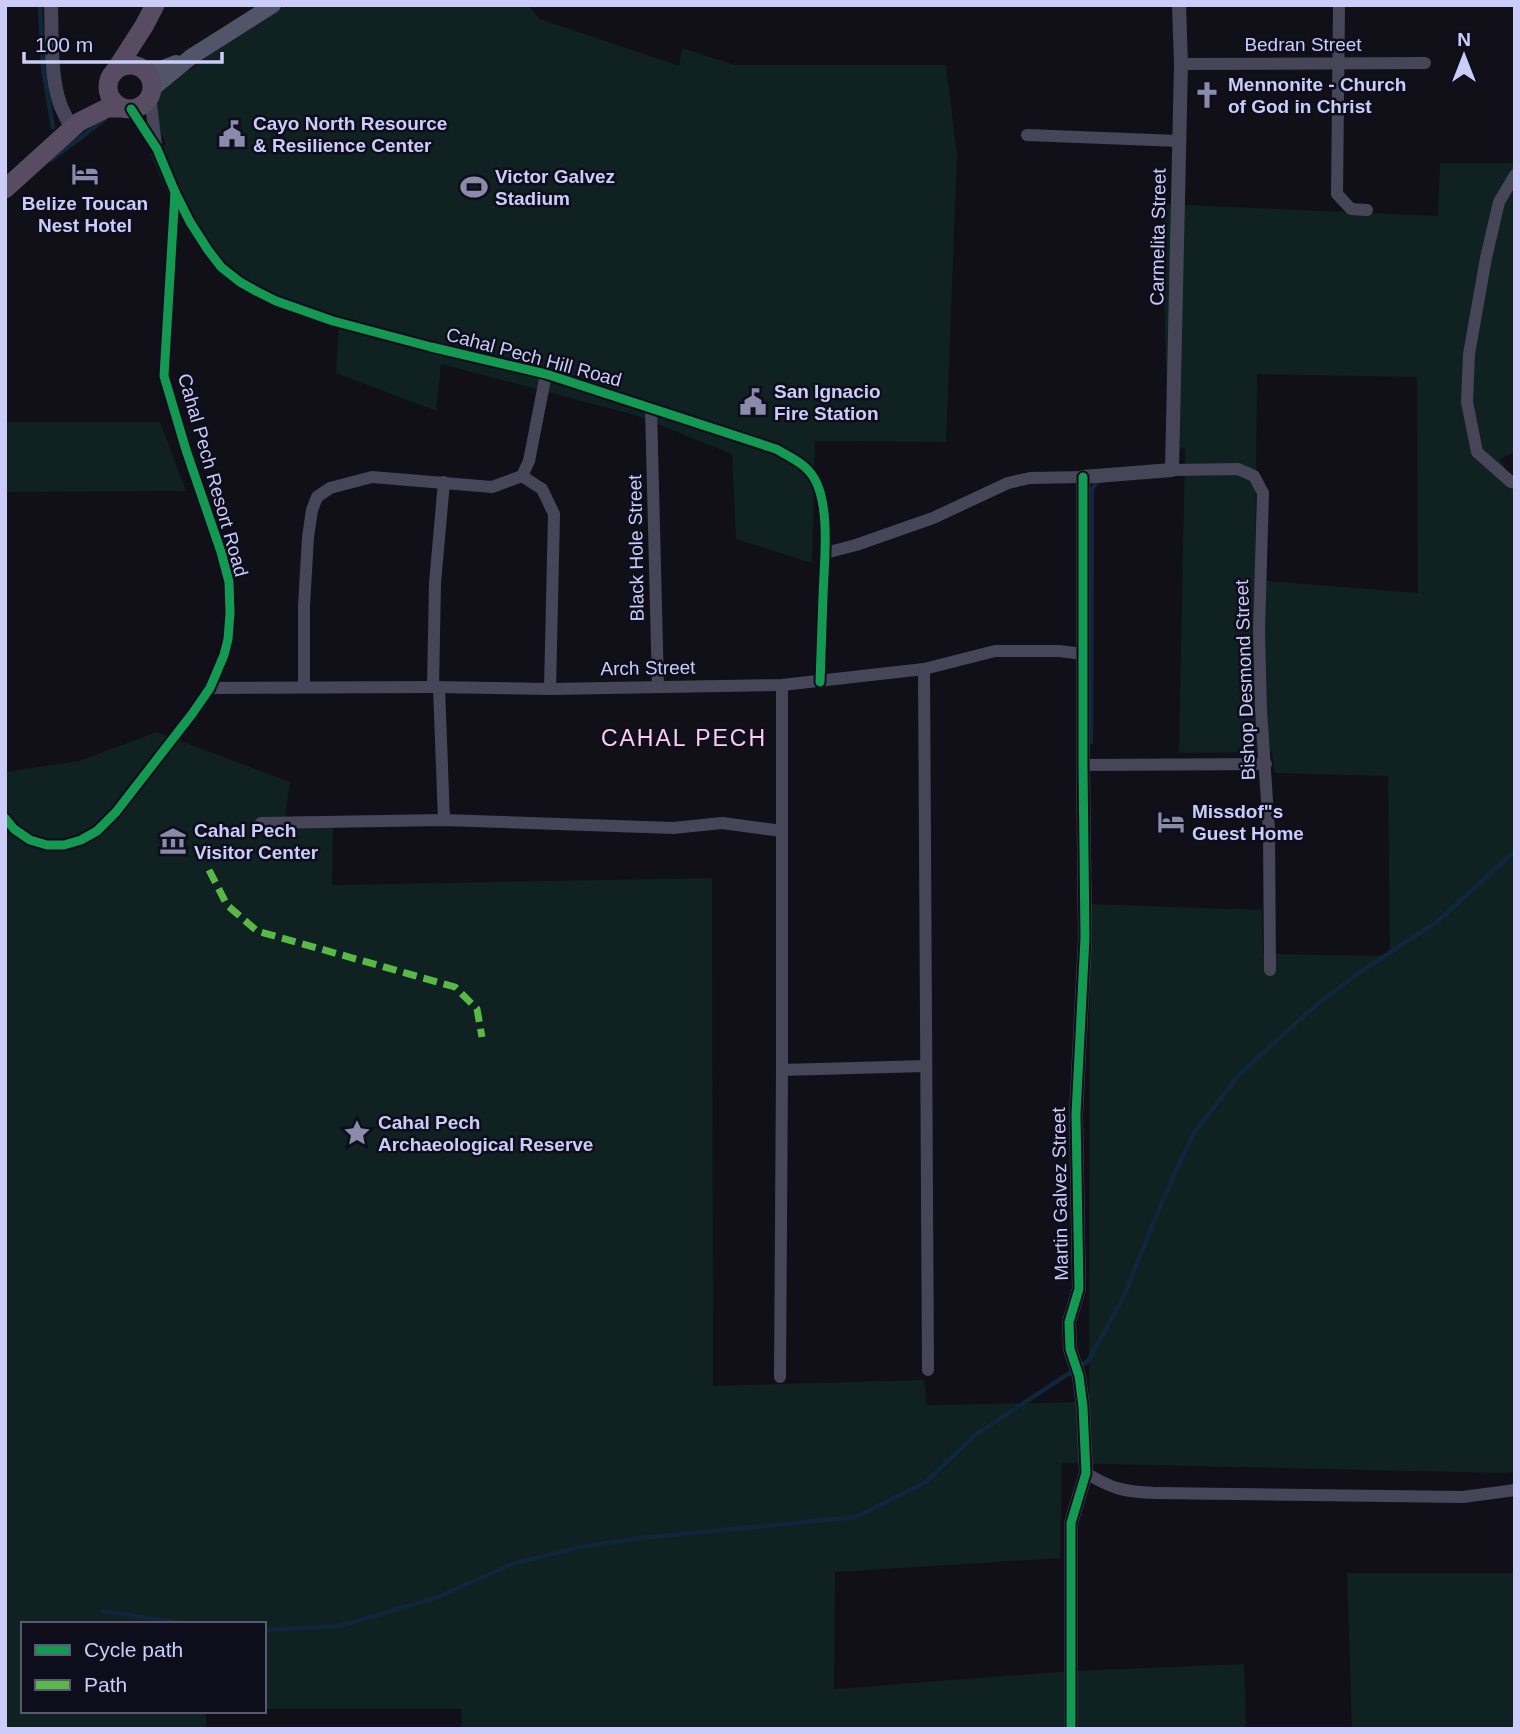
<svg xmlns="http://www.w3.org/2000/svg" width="1520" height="1734" viewBox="0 0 1520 1734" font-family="Arial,sans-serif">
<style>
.green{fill:#102121;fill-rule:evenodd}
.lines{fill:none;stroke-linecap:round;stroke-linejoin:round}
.stream{stroke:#11263b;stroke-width:4.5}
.minor{stroke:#464658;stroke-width:12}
.tertiary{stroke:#464658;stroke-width:14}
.secondary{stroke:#52546a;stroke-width:16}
.trunk{stroke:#584c63;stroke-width:19}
.quiet{stroke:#58b947;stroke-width:7;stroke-dasharray:14 7;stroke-linecap:butt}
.cycleway-casing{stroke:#0e0d1b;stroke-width:13}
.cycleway{stroke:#139951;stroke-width:9}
.labels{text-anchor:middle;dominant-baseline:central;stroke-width:5;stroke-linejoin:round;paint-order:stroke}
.street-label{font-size:19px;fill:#ccccfa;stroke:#0e0d1b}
.poi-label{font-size:19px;font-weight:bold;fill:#ccccfa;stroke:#0e0d1b;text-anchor:start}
.quarter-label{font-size:23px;letter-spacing:2px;fill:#facdef;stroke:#0e0d1b}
</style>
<rect width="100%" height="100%" fill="#111018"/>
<!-- green -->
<g class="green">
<path d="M261,5H528L540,19L679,66L682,48L735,65H946L957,156L946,442L815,441L812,563L736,539L732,454L635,415L441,364L436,411L336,373L339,323L270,303L209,260L188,232L169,196L150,154L166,144C161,133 152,114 154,102C157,90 185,72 196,66L183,51Z"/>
<path d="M1515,159V452L1500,459L1515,486V1472L1502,1473L1062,1463L1060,1558L835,1572L834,1689L1071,1671L1244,1664L1246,1729H462L461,1709H264V1624H23V1711H206V1729H5V772L79,761L157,732L290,782L284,826L333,827L332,885L712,878L713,1386L924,1380L927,1405L1089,1402L1090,904L1262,910L1263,954L1390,956L1388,776L1275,773L1272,752L1179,753L1185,448L1168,447L1162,204L1438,216L1440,163H1511ZM1257,374L1417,377L1418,593L1255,580Z"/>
<path d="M5,422H160L186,491L5,492Z"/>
<path d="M1347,1573H1515V1729H1352Z"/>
</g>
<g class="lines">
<!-- stream -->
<g class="stream">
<path d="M40,5L43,68L53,127"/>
<path d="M51,160L105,119"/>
<path d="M1091,742L1092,489L1098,481H1101"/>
<path d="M103,1611L186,1624"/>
<path d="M264,1630L340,1626L438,1597L512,1564L575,1548L641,1538L856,1517L926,1482L975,1435L1088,1361L1123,1298L1162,1202L1193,1134L1239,1075L1316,1005L1359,973L1438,921L1515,851"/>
</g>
<!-- minor -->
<g class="minor">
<path d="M1339,5L1337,194L1351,209L1367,210"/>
<path d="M1181,64L1425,63"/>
<path d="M150,96L156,145"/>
<path d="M131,109L157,149L175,192L190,222L208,250L221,267L240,282L256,291L276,301L333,321L431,347L546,374L776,449C790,457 806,464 814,478C831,506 824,564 823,596C822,624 821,653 820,682"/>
<path d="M1027,135L1179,141"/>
<path d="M1515,175L1499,202L1486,258L1469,354L1467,402L1477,452L1511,482L1515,483"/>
<path d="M651,408L658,687"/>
<path d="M1172,470L1238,469L1254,476L1263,493L1259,631L1261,710L1269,831L1270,970"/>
<path d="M522,476L542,489L554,514L550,689"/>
<path d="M825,553L856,545L933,518L1008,483L1030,478L1083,477"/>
<path d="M924,669L928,1370"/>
<path d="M304,687V606L308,537L312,510L317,497L330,488L372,477L492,487L522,476L529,461L546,374"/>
<path d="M433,687L435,583L444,482"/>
<path d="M439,687L444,820"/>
<path d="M210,688L433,687L550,689L782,685L924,669L995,651H1059L1083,654"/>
<path d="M1083,765L1266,764"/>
<path d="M5,818L14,829L30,840L47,845H64L81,840L97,831L116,812L192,714L210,688L224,655L228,639L230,613L229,582L221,552L186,450L164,376L175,193"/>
<path d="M261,823L444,820L673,828L722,823L782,831"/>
<path d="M782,1070L926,1066"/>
<path d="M780,1377L782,1070V685"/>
<path d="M1086,1473C1112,1489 1125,1492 1155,1493L1463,1497L1515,1490"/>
</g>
<!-- tertiary -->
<g class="tertiary">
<path d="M51,5C52,36 50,75 60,104C63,112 68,121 72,129"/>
<path d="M1071,1729V1523L1086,1473L1083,1407L1079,1376L1070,1349L1069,1322L1079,1289L1076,1114L1085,938L1083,765V477L1172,470L1181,64L1179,5"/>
</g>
<!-- secondary -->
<g class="secondary">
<path d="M146,72L155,71L176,63"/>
<path d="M152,89L191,57L273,5"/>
</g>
<!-- trunk -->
<g class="trunk">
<circle cx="130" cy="87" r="22"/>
<path d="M115,71L144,26L155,5"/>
<path d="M5,189L79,122L107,108H122"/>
</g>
<!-- quiet -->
<path class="quiet" d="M209,870L227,905L257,931L455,987L477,1009L482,1037"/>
<defs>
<g id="cycleway">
<path d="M131,109L157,149L175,192L190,222L208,250L221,267L240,282L256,291L276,301L333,321L431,347L546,374L776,449C790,457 806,464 814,478C831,506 824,564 823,596C822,624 821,653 820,682"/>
<path d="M5,818L14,829L30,840L47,845H64L81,840L97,831L116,812L192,714L210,688L224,655L228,639L230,613L229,582L221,552L186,450L164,376L175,192"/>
<path d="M1071,1729V1523L1086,1473L1083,1407L1079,1376L1070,1349L1069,1322L1079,1289L1076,1114L1085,938L1083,765V477"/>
</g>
</defs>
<!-- cycleway casing -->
<use href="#cycleway" class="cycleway-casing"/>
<!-- cycleway -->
<use href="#cycleway" class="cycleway"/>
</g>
<!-- icons -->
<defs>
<symbol id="church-bare" viewBox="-9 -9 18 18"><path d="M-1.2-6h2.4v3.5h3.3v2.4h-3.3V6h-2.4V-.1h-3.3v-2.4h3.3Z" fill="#8b8aab" stroke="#0e0d1b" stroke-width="2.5" paint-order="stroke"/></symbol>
<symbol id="civic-bare" viewBox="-9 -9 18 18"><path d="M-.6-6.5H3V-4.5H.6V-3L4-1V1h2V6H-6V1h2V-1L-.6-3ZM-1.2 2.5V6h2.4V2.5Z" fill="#8b8aab" stroke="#0e0d1b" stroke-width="2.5" paint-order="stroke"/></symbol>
<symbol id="hotel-bare" viewBox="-9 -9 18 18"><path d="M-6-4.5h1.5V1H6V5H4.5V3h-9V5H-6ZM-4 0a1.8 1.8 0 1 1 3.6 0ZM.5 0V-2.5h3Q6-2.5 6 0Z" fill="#8b8aab" stroke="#0e0d1b" stroke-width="2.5" paint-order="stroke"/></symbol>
<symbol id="stadium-bare" viewBox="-9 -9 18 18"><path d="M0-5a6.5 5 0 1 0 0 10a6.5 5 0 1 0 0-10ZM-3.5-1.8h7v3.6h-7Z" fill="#8b8aab" stroke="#0e0d1b" stroke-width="2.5" paint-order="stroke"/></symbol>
<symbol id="museum-bare" viewBox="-9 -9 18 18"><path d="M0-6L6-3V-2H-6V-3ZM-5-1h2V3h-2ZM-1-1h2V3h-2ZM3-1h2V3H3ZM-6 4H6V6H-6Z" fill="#8b8aab" stroke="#0e0d1b" stroke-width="2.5" paint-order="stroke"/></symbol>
<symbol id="sight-bare" viewBox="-9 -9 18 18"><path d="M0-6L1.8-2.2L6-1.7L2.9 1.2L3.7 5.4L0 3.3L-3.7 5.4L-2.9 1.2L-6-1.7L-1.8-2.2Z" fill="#8b8aab" stroke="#0e0d1b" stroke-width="2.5" paint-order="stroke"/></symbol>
</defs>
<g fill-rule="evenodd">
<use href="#church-bare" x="1188" y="76" width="38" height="38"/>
<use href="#civic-bare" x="213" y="115" width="38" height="38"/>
<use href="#hotel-bare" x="66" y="155" width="38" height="38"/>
<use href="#stadium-bare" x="455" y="168" width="38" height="38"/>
<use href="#civic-bare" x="734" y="383" width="38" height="38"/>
<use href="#hotel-bare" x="1152" y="803" width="38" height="38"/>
<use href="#museum-bare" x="154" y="822" width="38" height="38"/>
<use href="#sight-bare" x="338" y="1114" width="38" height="38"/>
</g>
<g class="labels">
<!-- street labels -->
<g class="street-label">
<text x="1303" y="44">Bedran Street</text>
<text transform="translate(1158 237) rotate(-89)">Carmelita Street</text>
<text transform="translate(534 357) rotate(15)">Cahal Pech Hill Road</text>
<text transform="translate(213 475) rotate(74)">Cahal Pech Resort Road</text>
<text transform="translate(636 548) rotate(-91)">Black Hole Street</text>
<text transform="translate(648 668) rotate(-1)">Arch Street</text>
<text transform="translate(1245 680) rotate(-92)">Bishop Desmond Street</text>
<text transform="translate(1060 1194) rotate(-91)">Martin Galvez Street</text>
</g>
<!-- poi labels -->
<g class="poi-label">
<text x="1228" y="84">Mennonite - Church<tspan x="1228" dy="22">of God in Christ</tspan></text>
<text x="253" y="123">Cayo North Resource<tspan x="253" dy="22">&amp; Resilience Center</tspan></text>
<text x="495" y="176">Victor Galvez<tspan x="495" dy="22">Stadium</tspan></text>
<text x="85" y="203" text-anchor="middle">Belize Toucan<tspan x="85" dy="22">Nest Hotel</tspan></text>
<text x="774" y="391">San Ignacio<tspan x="774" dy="22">Fire Station</tspan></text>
<text x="1192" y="811">Missdof"s<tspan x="1192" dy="22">Guest Home</tspan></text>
<text x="194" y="830">Cahal Pech<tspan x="194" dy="22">Visitor Center</tspan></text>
<text x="378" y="1122">Cahal Pech<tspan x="378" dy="22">Archaeological Reserve</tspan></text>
</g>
<!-- quarter labels -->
<g class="quarter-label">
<text x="684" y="738">CAHAL PECH</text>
</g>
</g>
<!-- border -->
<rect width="1520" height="1734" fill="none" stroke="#ccccfa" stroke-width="14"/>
<!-- legend -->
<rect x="21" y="1622" width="245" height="91" fill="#0e0d1b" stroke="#5a5974" stroke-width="2"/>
<rect x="35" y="1645" width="35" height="10" fill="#139951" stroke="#5a5974" stroke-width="2"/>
<text x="84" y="1657" font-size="21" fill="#ccccfa">Cycle path</text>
<rect x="35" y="1680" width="35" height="10" fill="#58b947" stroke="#5a5974" stroke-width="2"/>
<text x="84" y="1692" font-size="21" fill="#ccccfa">Path</text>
<!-- north arrow -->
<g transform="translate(1464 56)" stroke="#0e0d1b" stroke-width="5" paint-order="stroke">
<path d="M0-5L12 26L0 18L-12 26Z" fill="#ccccfa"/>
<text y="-10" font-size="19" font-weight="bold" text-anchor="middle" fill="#ccccfa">N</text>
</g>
<!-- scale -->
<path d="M24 52v10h198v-10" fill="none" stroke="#ccccfa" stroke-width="3.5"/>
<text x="35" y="52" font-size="21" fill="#ccccfa" stroke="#0e0d1b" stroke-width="5" paint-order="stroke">100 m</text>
</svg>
